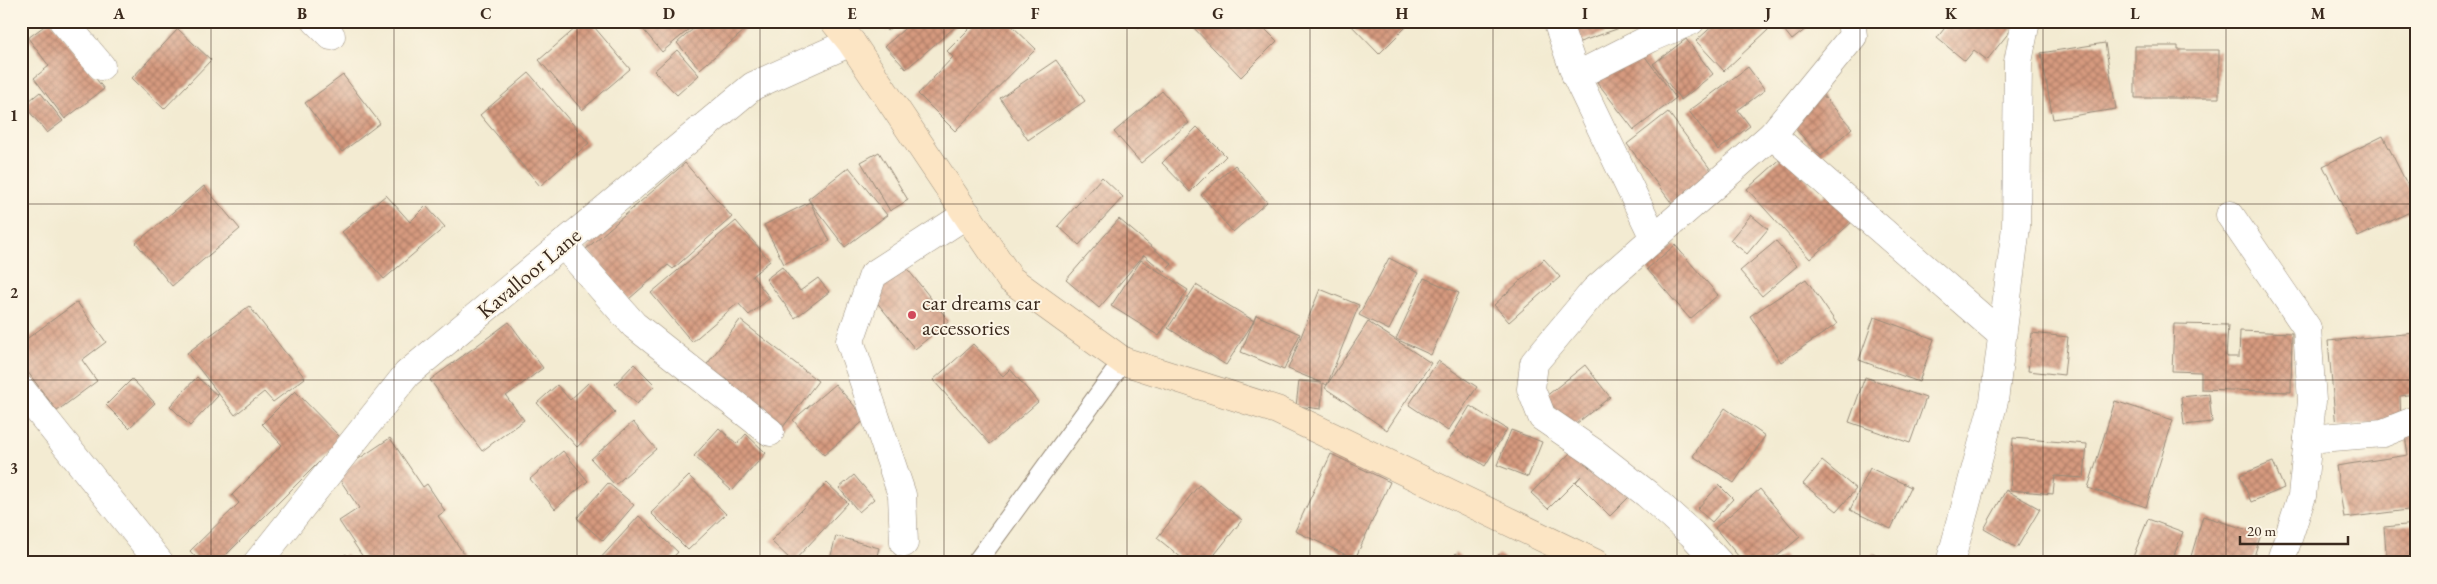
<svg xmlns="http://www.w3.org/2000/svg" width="2437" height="584" viewBox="0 0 2437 584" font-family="'EB Garamond',serif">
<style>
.building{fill:url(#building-cross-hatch)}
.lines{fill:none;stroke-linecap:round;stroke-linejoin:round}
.lane-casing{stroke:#978a78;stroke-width:21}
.street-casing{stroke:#978a78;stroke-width:29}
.secondary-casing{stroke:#978a78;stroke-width:29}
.lane{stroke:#fff;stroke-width:19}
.street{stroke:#fff;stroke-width:28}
.secondary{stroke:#fce5c4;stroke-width:28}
.grid{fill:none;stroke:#3b2a1e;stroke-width:1;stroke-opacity:0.55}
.poi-dot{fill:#d1495b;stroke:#fcf5e5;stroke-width:2}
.labels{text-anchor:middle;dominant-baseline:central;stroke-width:4;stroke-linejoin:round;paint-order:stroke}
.street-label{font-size:22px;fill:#3b2a1e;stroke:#fcf5e5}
.poi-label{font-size:22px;fill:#3b2a1e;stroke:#fcf5e5;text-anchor:start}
.neatline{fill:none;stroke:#3b2a1e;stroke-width:2}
.grid-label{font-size:16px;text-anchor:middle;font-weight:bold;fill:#3b2a1e}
</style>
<defs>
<pattern id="building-cross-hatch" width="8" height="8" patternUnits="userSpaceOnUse" patternTransform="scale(1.25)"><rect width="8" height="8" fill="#d69a7f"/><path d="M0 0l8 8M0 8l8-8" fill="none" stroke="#af7e67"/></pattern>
</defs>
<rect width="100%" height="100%" fill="#fcf5e5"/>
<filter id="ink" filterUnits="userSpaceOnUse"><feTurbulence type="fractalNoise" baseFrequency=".02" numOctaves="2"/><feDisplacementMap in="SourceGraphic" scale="10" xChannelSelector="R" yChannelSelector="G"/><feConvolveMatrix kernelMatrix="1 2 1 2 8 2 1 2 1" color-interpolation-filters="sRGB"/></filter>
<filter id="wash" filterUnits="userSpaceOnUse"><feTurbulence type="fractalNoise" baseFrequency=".0096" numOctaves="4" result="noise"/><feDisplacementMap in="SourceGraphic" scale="20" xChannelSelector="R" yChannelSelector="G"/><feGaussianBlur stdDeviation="1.12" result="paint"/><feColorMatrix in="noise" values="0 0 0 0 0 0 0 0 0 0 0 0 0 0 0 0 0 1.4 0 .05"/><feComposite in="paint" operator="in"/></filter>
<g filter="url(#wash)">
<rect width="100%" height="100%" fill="#f3ebd2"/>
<g id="blocks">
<!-- building -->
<g class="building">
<path d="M51,21L104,89L65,119L34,78L49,66L28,38Z"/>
<path d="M584,21H589L630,69L582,110L539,60Z"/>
<path d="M636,21H699L662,52Z"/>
<path d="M702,21H750L752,24L700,69L677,43Z"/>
<path d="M879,21H898L887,31Z"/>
<path d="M913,21H962L906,69L885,46Z"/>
<path d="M977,21H1007L1036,49L955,131L918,94L953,57L947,51Z"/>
<path d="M1133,21H1148L1140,29Z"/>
<path d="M1193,21H1257L1277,41L1241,77L1190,24Z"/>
<path d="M1347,21H1412L1379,54Z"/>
<path d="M1570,21H1630L1631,24L1577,43Z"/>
<path d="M1718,21H1759L1768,30L1724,71L1696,41Z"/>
<path d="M1777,21H1816L1792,40Z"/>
<path d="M1950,21H2018L1987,60L1974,50L1965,61L1937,38Z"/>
<path d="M178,29L211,60L164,109L132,78Z"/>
<path d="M1686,39L1713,74L1681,100L1653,64Z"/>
<path d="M2105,43L2116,109L2053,119L2041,53Z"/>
<path d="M2135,46H2178V50H2219V98H2135Z"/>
<path d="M677,50L699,75L677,95L654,71Z"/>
<path d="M1640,50L1676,98L1634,130L1597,82Z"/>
<path d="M1056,60L1085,101L1028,140L1000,98Z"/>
<path d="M1748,67L1765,90L1738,110L1750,126L1718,150L1689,111Z"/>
<path d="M529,73L589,143L540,186L480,115Z"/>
<path d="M343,75L380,123L342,152L305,103Z"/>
<path d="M1162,91L1189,123L1141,163L1114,132Z"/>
<path d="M1819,91L1852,128L1821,156L1787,120Z"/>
<path d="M40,92L63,121L47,133L24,105Z"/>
<path d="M1668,112L1714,174L1673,205L1627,144Z"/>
<path d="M1197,127L1226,156L1190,192L1162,163Z"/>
<path d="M2383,136L2416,202V209L2358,237L2323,166Z"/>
<path d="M879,152L908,200L890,211L861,162Z"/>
<path d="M1785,155L1822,197L1827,193L1852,222L1810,259L1747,189Z"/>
<path d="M685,163L732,217L673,269L668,265L629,299L586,249Z"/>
<path d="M1235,165L1267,202L1233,232L1201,195Z"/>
<path d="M849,167L887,215L845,247L808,199Z"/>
<path d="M1102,177L1123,197L1079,245L1058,226Z"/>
<path d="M204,186L240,229L172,286L136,243Z"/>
<path d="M386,195L410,222L426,206L445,227L384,279L342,232Z"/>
<path d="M810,202L830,241L784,264L764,225Z"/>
<path d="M1751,215L1768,229L1747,254L1730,240Z"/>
<path d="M1119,219L1172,264L1164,272L1144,255L1099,308L1066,280Z"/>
<path d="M736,221L770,261L752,276L770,298L749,315L738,303L692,342L651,293Z"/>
<path d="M1776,241L1797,266L1762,296L1740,271Z"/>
<path d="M1675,245L1718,295L1690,319L1647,269Z"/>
<path d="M1389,258L1418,273L1389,330L1359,315Z"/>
<path d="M1544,259L1560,277L1509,322L1494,305Z"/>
<path d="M1141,260L1188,290L1159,336L1111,306Z"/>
<path d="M905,266L949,321L915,349L870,294Z"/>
<path d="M782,267L800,291L818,278L829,292L795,318L766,279Z"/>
<path d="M1424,278L1459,293L1431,355L1396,339Z"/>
<path d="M1806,279L1837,324L1781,362L1750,316Z"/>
<path d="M1196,285L1254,321L1226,365L1168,328Z"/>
<path d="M1320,289L1359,305L1327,385L1323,383L1321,409L1296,406L1299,381L1322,383L1288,369Z"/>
<path d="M77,302L106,342L82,360L97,381L57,411L21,363V343Z"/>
<path d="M249,306L305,378L273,402L264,392L235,415L187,353Z"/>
<path d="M1256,315L1300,334L1284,370L1241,352Z"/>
<path d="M1874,317L1934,339L1919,382L1859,360Z"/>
<path d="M740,320L818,381L783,427L705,367Z"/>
<path d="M509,322L543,368L506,396L524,420L482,451L430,380Z"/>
<path d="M1368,322L1431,363L1387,430L1325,388Z"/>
<path d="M2174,324L2228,325L2226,357H2239L2240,331L2292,333L2291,392L2201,389V372L2172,371Z"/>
<path d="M2032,333L2068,337L2064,375L2028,371Z"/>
<path d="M2416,333V394L2400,396L2401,421L2336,427L2328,341Z"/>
<path d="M973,344L1003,376L1010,369L1038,402L990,444L933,380Z"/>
<path d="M1438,361L1477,387L1448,431L1409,405Z"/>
<path d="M634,364L655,385L637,404L615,384Z"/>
<path d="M1585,365L1610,397L1571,428L1545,397Z"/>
<path d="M197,377L218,396L190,426L170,406Z"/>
<path d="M1865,377L1926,398L1910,443L1849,422Z"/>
<path d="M132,379L155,403L129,428L106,405Z"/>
<path d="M588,383L615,412L577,447L537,403L557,385L570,400Z"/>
<path d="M835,384L866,419L824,455L793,420Z"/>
<path d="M295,391L342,439L218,563H201L190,551L239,503L232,495L282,445L262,424Z"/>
<path d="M2209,394L2212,422L2184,425L2181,397Z"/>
<path d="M2115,401L2173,420L2146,507L2088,488Z"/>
<path d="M1470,406L1507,429L1485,466L1448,442Z"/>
<path d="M1725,408L1765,436L1734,483L1693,456Z"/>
<path d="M633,422L656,449L615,485L591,459Z"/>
<path d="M719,428L737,444L746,434L766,453L732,491L694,456Z"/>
<path d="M2416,428V509L2344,518L2336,466L2408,455L2404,429Z"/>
<path d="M1511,430L1542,442L1528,477L1497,465Z"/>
<path d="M390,438L423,487L427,484L445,511L438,516L470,563H367L339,521L359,508L336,474Z"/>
<path d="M2013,438L2087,444L2084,478L2055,476L2053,494L2010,490Z"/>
<path d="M563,451L588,481L555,509L530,479Z"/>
<path d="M1572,451L1590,468L1596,462L1630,496L1610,516L1576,482L1582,475L1548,509L1531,493Z"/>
<path d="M1331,454L1390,482L1355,559L1295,531Z"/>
<path d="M1822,461L1856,489L1837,511L1803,484Z"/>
<path d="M2273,462L2284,488L2251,502L2240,475Z"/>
<path d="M1870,468L1911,487L1891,529L1850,510Z"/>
<path d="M854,475L874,499L859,512L839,488Z"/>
<path d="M689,476L726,514L688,550L651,513Z"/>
<path d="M608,483L634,505L603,541L577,518Z"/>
<path d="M827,483L848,503L793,562L771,541Z"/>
<path d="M1199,485L1242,520L1208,563H1188L1157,538Z"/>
<path d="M1719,485L1733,499L1712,522L1697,509Z"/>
<path d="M1760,489L1800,537L1769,563H1744L1715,528Z"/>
<path d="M2006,490L2040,509L2017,548L1984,529Z"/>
<path d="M639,516L678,552L668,563H600L598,561Z"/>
<path d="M2203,516L2261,534L2252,563H2189Z"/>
<path d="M2148,519L2183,532L2171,563H2147L2133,557Z"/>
<path d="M2416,524V563H2387L2384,527Z"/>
<path d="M836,536L879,548L875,563H829Z"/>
<path d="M1456,553L1469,563H1449Z"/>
<path d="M1874,553L1882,563H1863Z"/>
<path d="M346,554L353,563H334Z"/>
<path d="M1499,554L1509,563H1491Z"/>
<path d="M1783,555L1791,563H1775Z"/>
</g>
</g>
</g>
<g filter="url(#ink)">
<use href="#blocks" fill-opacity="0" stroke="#978a78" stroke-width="1"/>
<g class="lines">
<defs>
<path id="lane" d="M976,563L1123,361"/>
<g id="street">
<path d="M63,21L101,66"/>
<path d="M316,21L331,36"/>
<path d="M1557,21L1576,76L1654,238L1595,290L1534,363L1531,389L1542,417L1596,454L1647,494L1692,534L1719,563"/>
<path d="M1576,76L1651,38L1691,21"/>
<path d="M1772,135L1853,36L1851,21"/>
<path d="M2230,215L2307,328L2312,401L2302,496L2280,563"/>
<path d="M1654,238L1772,135L2002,335"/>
<path d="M563,244L634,325L770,432"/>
<path d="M21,389L160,563"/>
<path d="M2308,439L2383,433L2416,420"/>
<path d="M904,543L902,495L850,341L873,275L967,214"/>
<path d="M257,563L407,374L753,86L851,42"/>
<path d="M1950,563L1994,401L2016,227L2018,62L2026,21"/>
</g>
<path id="secondary" d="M834,21L851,42L1010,279L1123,361L1277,410L1595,563"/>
</defs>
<!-- lane casing -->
<use href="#lane" class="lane-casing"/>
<!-- street casing -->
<use href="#street" class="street-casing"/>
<!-- secondary casing -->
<use href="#secondary" class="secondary-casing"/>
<!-- lane -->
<use href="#lane" class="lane"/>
<!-- street -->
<use href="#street" class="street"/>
<!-- secondary -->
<use href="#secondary" class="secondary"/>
</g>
</g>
<!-- grid -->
<path class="grid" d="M211,21V563M394,21V563M577,21V563M760,21V563M944,21V563M1127,21V563M1310,21V563M1493,21V563M1677,21V563M1860,21V563M2043,21V563M2226,21V563M21,204H2416M21,380H2416"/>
<!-- markers -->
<circle class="poi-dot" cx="912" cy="315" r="5"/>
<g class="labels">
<!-- street labels -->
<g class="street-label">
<text transform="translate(529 273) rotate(-40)">Kavalloor Lane</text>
</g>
<!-- poi labels -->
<g class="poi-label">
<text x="922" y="302">car dreams car<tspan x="922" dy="25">accessories</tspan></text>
</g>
</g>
<!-- margin -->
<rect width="2437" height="584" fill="none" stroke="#fcf5e5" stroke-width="55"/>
<!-- scale -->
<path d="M2240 536v8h108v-8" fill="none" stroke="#3b2a1e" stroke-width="2.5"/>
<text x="2247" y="536" font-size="15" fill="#3b2a1e" stroke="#fcf5e5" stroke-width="4" paint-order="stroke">20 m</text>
<rect x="28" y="28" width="2382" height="528" class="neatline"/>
<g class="grid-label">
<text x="119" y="19">A</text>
<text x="302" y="19">B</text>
<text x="486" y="19">C</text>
<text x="669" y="19">D</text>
<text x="852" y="19">E</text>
<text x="1035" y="19">F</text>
<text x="1218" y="19">G</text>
<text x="1402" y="19">H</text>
<text x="1585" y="19">I</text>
<text x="1768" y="19">J</text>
<text x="1951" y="19">K</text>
<text x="2135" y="19">L</text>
<text x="2318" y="19">M</text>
<text x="14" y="121">1</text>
<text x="14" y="298">2</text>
<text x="14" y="474">3</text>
</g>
</svg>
